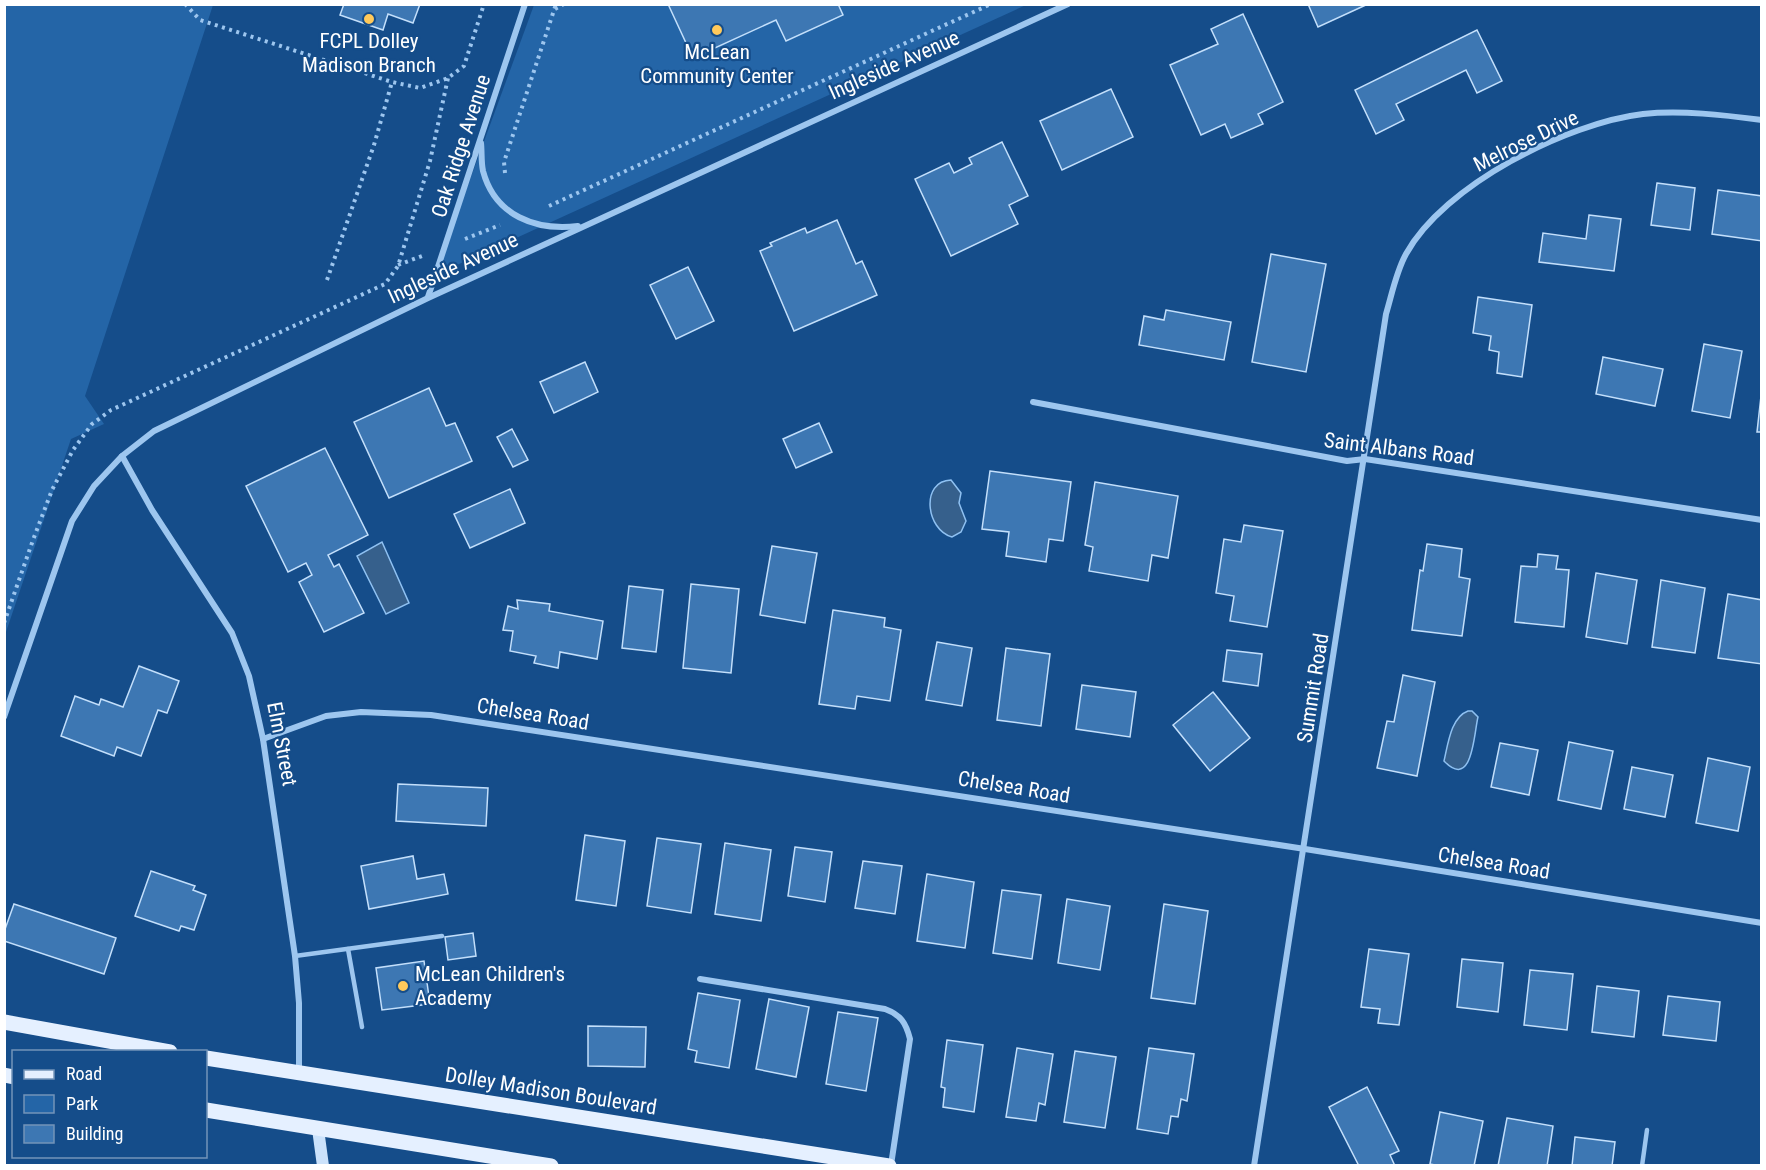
<svg xmlns="http://www.w3.org/2000/svg" width="1766" height="1170" viewBox="0 0 1766 1170" font-family="'Roboto Condensed',sans-serif">
<style>
.green{fill:#2465a7}
.water{fill:#36608c;stroke:#8fc1f2;stroke-width:1.5}
.building{fill:#3d77b3;stroke:#c3dffb;stroke-width:1.5}
.lines{fill:none;stroke-linecap:round;stroke-linejoin:round}
.path{stroke:#9dc6ef;stroke-width:4;stroke-dasharray:3 4.5;stroke-linecap:butt}
.lane{stroke:#9dc6ef;stroke-width:4.5}
.street{stroke:#9dc6ef;stroke-width:6}
.secondary{stroke:#cbe2fb;stroke-width:12}
.primary{stroke:#e5f0ff;stroke-width:15}
.poi-dot{fill:#ffc95b;stroke:#154d8a;stroke-width:2}
.labels{text-anchor:middle;dominant-baseline:central;stroke-width:4.5;stroke-linejoin:round;paint-order:stroke}
.poi-label{font-size:21px;fill:#fff;stroke:#154d8a}
.street-label{font-size:21px;fill:#fff;stroke:#154d8a}
</style>
<rect width="100%" height="100%" fill="#154d8a"/>
<!-- green -->
<g class="green">
<path d="M5,4L213,5L85,396L104,424L71,439L5,635Z"/>
<path d="M534,5H1026L435,275Z"/>
</g>
<!-- water -->
<g class="water">
<path d="M951,480L961,493L959,503L966,521L961,532L952,537C926,530 920,481 951,480Z"/>
<path d="M382,542L409,603L386,614L357,556Z"/>
<path d="M1468,711H1472L1478,717C1474,732 1473,791 1444,761C1448,744 1451,717 1468,711Z"/>
</g>
<!-- building -->
<g class="building">
<path d="M344,4H420L413,23L388,14L383,30L340,15Z"/>
<path d="M668,4H838L843,15L786,41L776,20L693,58Z"/>
<path d="M1308,4H1368L1318,27Z"/>
<path d="M1243,14L1283,102L1258,114L1263,124L1231,138L1225,124L1201,135L1170,65L1218,44L1211,29Z"/>
<path d="M1477,30L1502,81L1477,93L1466,70L1396,104L1404,120L1376,134L1355,90Z"/>
<path d="M1111,89L1133,137L1062,170L1040,121Z"/>
<path d="M1002,142L1028,196L1009,205L1018,224L951,256L915,179L949,163L954,173L972,164L969,158Z"/>
<path d="M1657,183L1695,188L1690,230L1651,225Z"/>
<path d="M1718,190L1762,196V241L1712,234Z"/>
<path d="M1589,215L1621,219L1614,271L1539,262L1543,233L1586,239Z"/>
<path d="M837,220L856,264L862,261L877,295L794,331L760,251L772,246L770,243L805,228L807,233Z"/>
<path d="M1271,254L1326,264L1306,372L1252,362Z"/>
<path d="M688,267L714,321L676,339L650,285Z"/>
<path d="M1478,297L1532,305L1522,377L1497,373L1499,352L1489,350L1491,336L1473,333Z"/>
<path d="M1166,310L1231,322L1224,360L1139,345L1144,316L1164,320Z"/>
<path d="M1704,344L1742,351L1730,418L1692,411Z"/>
<path d="M1603,357L1663,369L1655,406L1596,394Z"/>
<path d="M585,362L598,392L554,413L540,382Z"/>
<path d="M1762,387V432H1757Z"/>
<path d="M429,388L446,426L455,423L472,461L389,498L354,422Z"/>
<path d="M819,423L832,452L796,468L783,439Z"/>
<path d="M512,429L528,460L513,467L497,437Z"/>
<path d="M325,448L368,535L328,555L334,567L339,564L364,613L324,632L299,582L312,575L306,563L288,572L246,486Z"/>
<path d="M990,471L1071,482L1063,541L1049,539L1046,562L1006,556L1009,532L982,529Z"/>
<path d="M1095,482L1178,496L1168,558L1152,555L1148,581L1089,571L1093,547L1085,545Z"/>
<path d="M510,489L525,523L470,548L454,514Z"/>
<path d="M1244,525L1283,531L1267,627L1230,621L1234,596L1216,593L1224,539L1241,542Z"/>
<path d="M1427,544L1462,549L1459,577L1470,579L1462,636L1412,630L1420,570L1423,571Z"/>
<path d="M772,546L817,553L805,623L760,615Z"/>
<path d="M1538,554L1558,556L1556,569L1569,570L1564,627L1515,622L1521,566L1537,567Z"/>
<path d="M1596,573L1637,580L1627,644L1586,637Z"/>
<path d="M1661,580L1705,588L1695,653L1652,647Z"/>
<path d="M691,584L739,589L731,673L683,668Z"/>
<path d="M629,586L663,590L656,652L622,648Z"/>
<path d="M1728,594L1762,600V664L1718,658Z"/>
<path d="M517,600L550,604L549,611L603,621L597,659L560,652L558,668L534,663L536,656L510,651L513,631L503,630L508,606L518,609Z"/>
<path d="M833,610L885,618L884,627L901,630L890,701L857,696L855,709L819,704Z"/>
<path d="M937,642L972,648L962,706L926,700Z"/>
<path d="M1006,648L1050,654L1041,726L997,720Z"/>
<path d="M1227,650L1262,654L1258,686L1223,681Z"/>
<path d="M139,666L179,681L167,713L158,710L141,756L117,747L114,756L61,736L75,696L99,705L101,699L123,707Z"/>
<path d="M1403,675L1435,682L1417,776L1377,768L1387,721L1394,722Z"/>
<path d="M1082,685L1136,692L1130,737L1076,729Z"/>
<path d="M1213,692L1250,738L1210,771L1173,725Z"/>
<path d="M1569,742L1613,751L1601,809L1558,800Z"/>
<path d="M1500,743L1538,750L1529,795L1491,787Z"/>
<path d="M1708,758L1750,767L1738,831L1696,823Z"/>
<path d="M1632,767L1673,775L1665,817L1624,809Z"/>
<path d="M398,784L488,788L486,826L396,821Z"/>
<path d="M585,835L625,841L616,906L576,900Z"/>
<path d="M657,838L701,844L691,913L647,906Z"/>
<path d="M725,843L771,850L761,921L715,914Z"/>
<path d="M795,847L832,852L825,902L788,896Z"/>
<path d="M413,856L417,879L444,874L448,894L369,909L361,866Z"/>
<path d="M863,861L902,866L895,914L855,908Z"/>
<path d="M151,871L195,886L193,890L206,895L194,930L181,926L179,931L135,916Z"/>
<path d="M927,874L974,882L965,948L917,941Z"/>
<path d="M1002,890L1041,895L1032,959L993,953Z"/>
<path d="M1067,899L1110,906L1100,970L1058,963Z"/>
<path d="M14,904L116,938L104,974L4,941V932Z"/>
<path d="M1164,904L1208,911L1195,1004L1151,998Z"/>
<path d="M473,933L476,956L448,960L445,937Z"/>
<path d="M1369,949L1409,954L1399,1025L1378,1023L1380,1009L1361,1007Z"/>
<path d="M1462,959L1503,963L1498,1012L1457,1007Z"/>
<path d="M424,961L430,1004L382,1010L376,968Z"/>
<path d="M1530,970L1573,974L1567,1030L1524,1025Z"/>
<path d="M1597,986L1639,991L1634,1037L1592,1032Z"/>
<path d="M698,993L740,1000L729,1068L695,1062L697,1051L688,1049Z"/>
<path d="M1668,996L1720,1002L1716,1041L1663,1035Z"/>
<path d="M769,999L809,1007L796,1077L756,1069Z"/>
<path d="M838,1012L878,1018L866,1091L826,1084Z"/>
<path d="M588,1026L646,1027L645,1067L588,1066Z"/>
<path d="M947,1040L983,1045L974,1112L943,1107L945,1088L941,1087Z"/>
<path d="M1017,1048L1053,1054L1045,1105L1039,1103L1036,1121L1006,1117Z"/>
<path d="M1149,1048L1194,1054L1187,1101L1181,1099L1178,1117L1171,1116L1168,1134L1137,1129Z"/>
<path d="M1075,1051L1116,1057L1105,1128L1064,1122Z"/>
<path d="M1367,1087L1399,1151L1390,1155L1395,1166H1359L1329,1107Z"/>
<path d="M1440,1112L1483,1121L1474,1166H1440L1430,1164Z"/>
<path d="M1507,1118L1553,1126L1547,1166H1498Z"/>
<path d="M1575,1137L1615,1142L1612,1166H1572Z"/>
</g>
<g class="lines">
<!-- path -->
<g class="path">
<path d="M185,4L200,20L392,82L420,88L448,78L464,66L484,4"/>
<path d="M555,9L564,4"/>
<path d="M505,173L504,162L556,4"/>
<path d="M549,206L991,4"/>
<path d="M465,239L500,225"/>
<path d="M398,265L422,256"/>
<path d="M327,280L374,145L392,82"/>
<path d="M4,623L33,540L52,490L73,450L92,424L111,410L385,284L398,266L430,161L448,78"/>
</g>
<!-- lane -->
<g class="lane">
<path d="M348,949L362,1027"/>
<path d="M295,956L442,936"/>
<path d="M1642,1166L1647,1130"/>
</g>
<!-- street -->
<g class="street">
<path d="M481,143C482,152 481,162 483,171C495,216 536,231 578,226"/>
<path d="M428,297L525,4"/>
<path d="M1033,402L1347,461L1365,459L1762,520"/>
<path d="M122,456L152,510L232,633L249,676L263,739L295,956L299,1003V1072"/>
<path d="M4,717L72,521L94,486L122,456L154,431L428,298L1068,4"/>
<path d="M263,739L326,716L361,712L431,715L1305,849L1762,923"/>
<path d="M700,979L885,1009C901,1015 906,1023 910,1039L891,1165"/>
<path d="M1254,1166L1386,314C1392,294 1396,272 1406,254C1444,185 1567,123 1643,114C1681,110 1724,115 1762,120"/>
</g>
<!-- secondary -->
<path class="secondary" d="M318,1129L323,1166"/>
<!-- primary -->
<g class="primary">
<path d="M4,1022L170,1052"/>
<path d="M206,1058L889,1166"/>
<path d="M4,1075L14,1077"/>
<path d="M206,1110L551,1166"/>
</g>
</g>
<!-- markers -->
<g class="poi-dot">
<circle cx="369" cy="19" r="6"/>
<circle cx="717" cy="30" r="6"/>
<circle cx="403" cy="986" r="6"/>
</g>
<g class="labels">
<!-- poi labels -->
<g class="poi-label">
<text x="369" y="41">FCPL Dolley<tspan x="369" dy="24">Madison Branch</tspan></text>
<text x="717" y="52">McLean<tspan x="717" dy="24">Community Center</tspan></text>
<text x="415" y="974" text-anchor="start">McLean Children's<tspan x="415" dy="24">Academy</tspan></text>
</g>
<!-- street labels -->
<g class="street-label">
<text transform="translate(894 65) rotate(-24)">Ingleside Avenue</text>
<text transform="translate(1526 141) rotate(-26)">Melrose Drive</text>
<text transform="translate(461 146) rotate(-72)">Oak Ridge Avenue</text>
<text transform="translate(453 268) rotate(-25)">Ingleside Avenue</text>
<text transform="translate(1399 449) rotate(7)">Saint Albans Road</text>
<text transform="translate(1313 688) rotate(-81)">Summit Road</text>
<text transform="translate(533 714) rotate(9)">Chelsea Road</text>
<text transform="translate(282 744) rotate(79)">Elm Street</text>
<text transform="translate(1014 787) rotate(9)">Chelsea Road</text>
<text transform="translate(1494 863) rotate(9)">Chelsea Road</text>
<text transform="translate(551 1091) rotate(9)">Dolley Madison Boulevard</text>
</g>
</g>
<!-- border -->
<rect width="1766" height="1170" fill="none" stroke="#ffffff" stroke-width="12"/>
<!-- legend -->
<rect x="12" y="1050" width="195" height="108" fill="#154d8a" stroke="#7394b9" stroke-width="1.5"/>
<rect x="24" y="1070" width="30" height="9" fill="#e5f0ff" stroke="#7394b9" stroke-width="1.5"/>
<text x="66" y="1080" font-size="18" fill="#ffffff">Road</text>
<rect x="24" y="1095" width="30" height="18" fill="#2465a7" stroke="#7394b9" stroke-width="1.5"/>
<text x="66" y="1110" font-size="18" fill="#ffffff">Park</text>
<rect x="24" y="1125" width="30" height="18" fill="#3d77b3" stroke="#7394b9" stroke-width="1.5"/>
<text x="66" y="1140" font-size="18" fill="#ffffff">Building</text>
</svg>
